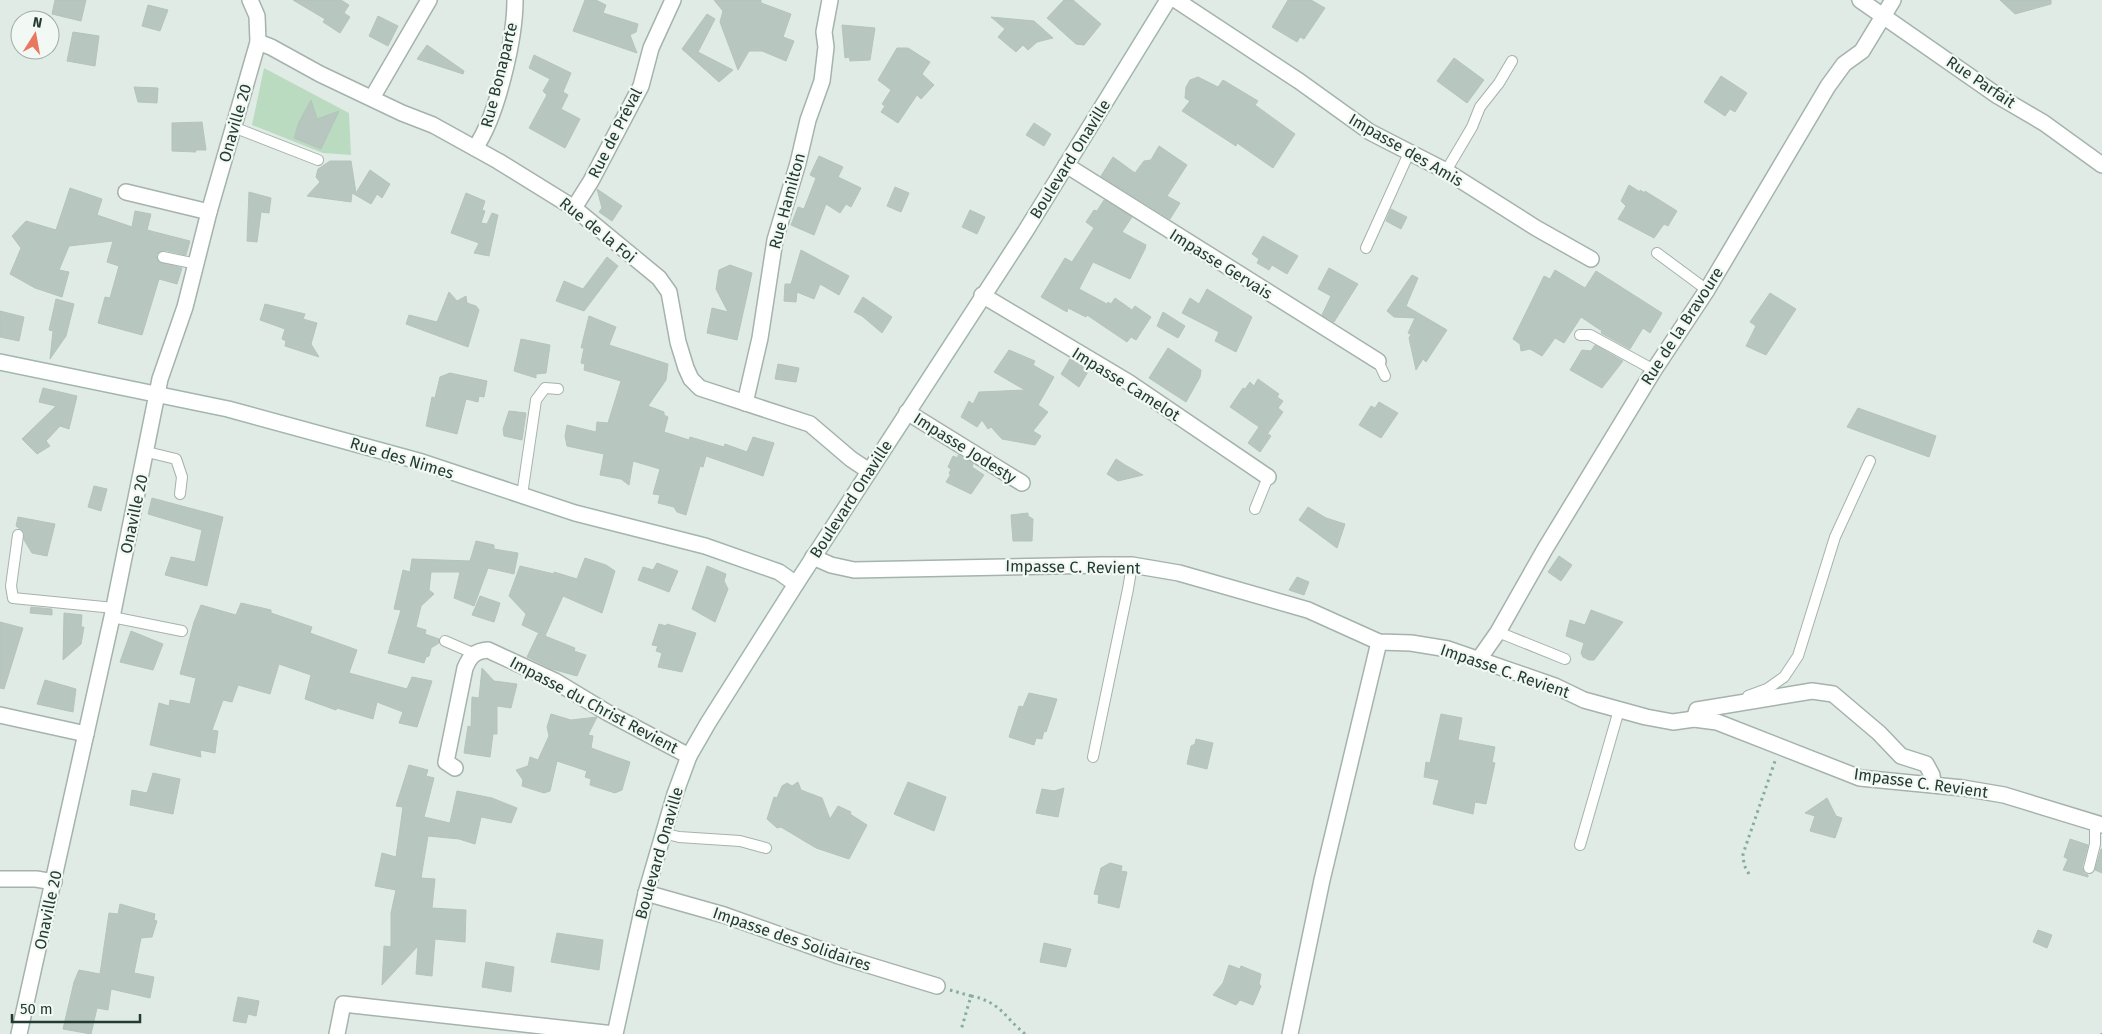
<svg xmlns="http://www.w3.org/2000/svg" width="2102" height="1034" viewBox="0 0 2102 1034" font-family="'Fira Sans',sans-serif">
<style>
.green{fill:#bbdbc1}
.building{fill:#b7c6bf;stroke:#b4c4bc}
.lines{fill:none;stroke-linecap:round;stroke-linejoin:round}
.lane-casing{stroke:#a4b3ac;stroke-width:12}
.street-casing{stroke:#a4b3ac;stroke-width:18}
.secondary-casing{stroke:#a1b6ad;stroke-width:18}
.path{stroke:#83ad9d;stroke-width:3;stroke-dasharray:2.5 4;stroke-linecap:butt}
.lane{stroke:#fff;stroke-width:10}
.street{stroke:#fff;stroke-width:15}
.secondary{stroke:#fff;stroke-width:15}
.labels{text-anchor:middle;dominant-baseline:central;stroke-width:4.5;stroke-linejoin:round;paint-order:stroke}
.street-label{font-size:16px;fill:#233b32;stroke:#f2f8f4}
</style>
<rect width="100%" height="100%" fill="#e1ebe6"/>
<!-- green -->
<path class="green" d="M264,68L349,113L351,155L323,153L252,125Z"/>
<!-- building -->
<g class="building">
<path d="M55,0H86L81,21L52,14Z"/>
<path d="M293,0H341L349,5L344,13L350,17L340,33L323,22L325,19Z"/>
<path d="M585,0H596L606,5L603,13L638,24L636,32L630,35L637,53L573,31Z"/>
<path d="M714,0H761V3L791,14L783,37L794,41L786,61L762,51H749L738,70L720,22L723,11Z"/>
<path d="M1064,0H1073L1101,24L1084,45L1076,44L1047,18Z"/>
<path d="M1288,0H1311L1325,8L1304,39L1300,37L1297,42L1272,27Z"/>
<path d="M2000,0H2051V4L2015,14Z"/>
<path d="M148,5L168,10L160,31L142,26Z"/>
<path d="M707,14L715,19L698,52L733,70L719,82L682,49Z"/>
<path d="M378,16L398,26L388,46L369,36Z"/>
<path d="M991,17L1034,21L1053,38L1037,42L1028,50L1023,45L1016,52L998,37L1005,29Z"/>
<path d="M842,25L875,28L870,60L850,61L849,57L845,58Z"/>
<path d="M73,32L99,36L95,66L67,61Z"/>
<path d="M427,45L464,71L463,74L417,59Z"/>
<path d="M897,48H908L930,62L922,74L934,85L921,99L917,95L898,123L881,112L885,106L882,104L891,90L878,80Z"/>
<path d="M534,55L571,73L563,92L568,95L561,109L580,119L565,148L529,128L547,95L543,91L550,79L529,68Z"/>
<path d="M1454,58L1484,80L1467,103L1437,81Z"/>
<path d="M1721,76L1747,93L1735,112L1730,109L1725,116L1704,102Z"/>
<path d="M1198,77L1218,87L1223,80L1258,101L1255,105L1295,134L1273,168L1237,143L1236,146L1182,111L1190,101L1185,98L1186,87L1190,80Z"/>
<path d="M134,87L158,88L157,103L138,102Z"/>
<path d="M311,100L317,119L339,111L321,149L294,138L299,122Z"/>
<path d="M202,122L206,150H195L196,152L172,151V123Z"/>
<path d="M1034,123L1051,134L1044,146L1026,135Z"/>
<path d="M1159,146L1187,165L1167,196L1180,203L1170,219L1101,176L1113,157L1135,173L1144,161L1151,160Z"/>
<path d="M819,156L843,167L838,177L861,188L851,207L846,204L840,213L826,204L814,235L791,225L798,207L804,209L816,178L810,175Z"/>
<path d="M330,161H351L356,193L370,170L390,184L382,198L377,194L371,204L352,193L351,202L307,196L320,182L316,177L318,169Z"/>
<path d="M1629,185L1640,192V190L1645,193V191L1677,211L1668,226L1664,224L1654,238L1618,219L1626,206L1621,201Z"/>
<path d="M895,187L909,193L901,212L887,206Z"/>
<path d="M70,188L102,199L97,215L132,227L135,211L151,214L147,230L190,241L186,255L164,250L156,255L159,262L182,268L177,284L159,279L142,335L98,323L105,297L110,298L119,266L107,262L113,241L69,246L59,270L69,272L62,297L35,288L10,274L21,248L12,236L26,221L56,230Z"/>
<path d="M597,189L622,206L612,221L599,212L602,208Z"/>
<path d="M249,192L271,198L269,213L261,212L257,242L247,241Z"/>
<path d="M466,193L485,201L482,210L485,211L481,223L487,224L492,213L498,215L489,256L474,253L479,243L451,233Z"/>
<path d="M1104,200L1132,217L1122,232L1146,245L1145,249L1130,279L1093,262L1079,289L1107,304L1108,302L1111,304L1115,298L1132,310L1135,306L1151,317L1136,340L1131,337L1127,342L1087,315L1086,317L1068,308L1067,312L1041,297L1065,258L1072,262L1094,228L1086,222L1094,210L1097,211Z"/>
<path d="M1391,209L1407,217L1401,229L1386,221Z"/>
<path d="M970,210L985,217L977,234L962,227Z"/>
<path d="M1263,236L1298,256L1287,274L1272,265L1269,270L1257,263L1259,259L1252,254Z"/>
<path d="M801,250L849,276L839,295L820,284L814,299L797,292L796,302L784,301L785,284H791Z"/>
<path d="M607,257L618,266L584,311L556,301L564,281L583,289Z"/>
<path d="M730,265L752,273L737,340L707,333L712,308L728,312L716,289L719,270Z"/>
<path d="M1329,268L1358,284L1334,322L1322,315L1331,296L1318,289Z"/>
<path d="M1555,270L1585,288L1596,271L1662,313L1650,333L1643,328L1630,349L1601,333L1602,331L1581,317L1564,343L1555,338L1542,356L1530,349L1521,351L1520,344L1513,339L1544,276L1550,279Z"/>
<path d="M1412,275L1418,278L1406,306L1447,330L1426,362L1423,359L1416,370L1409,338L1411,334L1408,333L1415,318L1394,317L1387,311Z"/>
<path d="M1207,289L1252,317L1236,352L1215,341L1219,332L1182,313L1190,298L1199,304Z"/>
<path d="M449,292L457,301L466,296L467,303L476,306L479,310L468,347L406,324L409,315L437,322Z"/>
<path d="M1770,293L1796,309L1766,355L1746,346L1756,326L1750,322Z"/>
<path d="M863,297L892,317L882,333L862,316L854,312Z"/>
<path d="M56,299L74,304L66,336L50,359L53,331L49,330Z"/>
<path d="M265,304L305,314L303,319L317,323L311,344L319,357L285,346L286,341L282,339L285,329L260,320Z"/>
<path d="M0,311L24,317L19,341L0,337Z"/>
<path d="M1163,312L1185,326L1178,338L1157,326Z"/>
<path d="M589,316L616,327L609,345L668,364L666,380L648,406L664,412V415L668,417L664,432L689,440L690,437L724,447L725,444L747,452L753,437L774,443L763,476L706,456L703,467L700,466L686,515L677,512L674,507L658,503L660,495L653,494L660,469L633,461L629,485L621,479L600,475L604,454L567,446L565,436L567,425L596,432L597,422L608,423L621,381L584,370L585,364L581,363L584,348H581Z"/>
<path d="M521,339L550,345L546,373L536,374V378L514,371Z"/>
<path d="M1595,345L1623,361L1602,388L1570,370L1582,350L1591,351Z"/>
<path d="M1168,348L1201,370L1200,377L1186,402L1149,378Z"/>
<path d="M1009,350L1035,361L1033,365L1054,377L1038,405L1048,412L1033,431L1041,436L1035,445L1002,439L991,427L988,429L982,420L977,427L961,417L969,401L973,404L979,392L1025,390L994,372Z"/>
<path d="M1070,359L1089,370L1079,387L1061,374Z"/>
<path d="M778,364L799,368L796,382L775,379Z"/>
<path d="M450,373L487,381L484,397L479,396L478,402L466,399L457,434L426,426L432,397L435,398L440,377Z"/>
<path d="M1258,379L1279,394L1277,397L1283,401L1278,408L1283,412L1268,433L1230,407L1243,388L1245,389L1250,382L1254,386Z"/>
<path d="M43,388L77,396L69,429L60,426L46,441L50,446L37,454L22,439L56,406L39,402Z"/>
<path d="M1379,402L1398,413L1381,438L1359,425L1371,406L1375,408Z"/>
<path d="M1858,408L1936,436L1929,457L1847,427Z"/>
<path d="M509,411L526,413L522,440L504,436L503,429Z"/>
<path d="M1259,427L1271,436L1260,452L1248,443Z"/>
<path d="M958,455L973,464L972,467L984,475L971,494L946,482L951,474H949L951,469L948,467L953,456L958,458Z"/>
<path d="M1116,459L1125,465L1143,475L1118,481L1107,474Z"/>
<path d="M94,486L107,489L101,511L88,507Z"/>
<path d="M152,498L223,517L207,586L165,575L171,557L195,562L202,530L148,514Z"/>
<path d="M1308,507L1326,518L1345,524L1337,548L1299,520Z"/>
<path d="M1028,513V516L1033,519L1032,541H1013L1011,515Z"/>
<path d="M18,517L55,524L47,556L32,553L24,540V532L16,526Z"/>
<path d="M476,541L494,545V549L518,553L514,574L488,568L474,606L454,598L460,572H431L429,590L434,594L421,606L416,627L426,630L425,634L439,639V643L431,648L429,656L426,657L424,663L388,653L401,610L394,609L403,570L410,572L412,559L470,561Z"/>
<path d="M1559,556L1572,565L1561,581L1548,572Z"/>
<path d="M585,558L606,565L615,571L602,613L563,596L545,636L575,648L574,651L586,655L577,676L552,669L527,657L538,634H541L522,625L526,614L509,596L520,566L554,574V572L577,579Z"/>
<path d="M657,563L678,571L669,592L638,580L643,567L653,570Z"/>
<path d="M707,566L726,574L724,581L728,589L715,622L692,609Z"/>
<path d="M1297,577L1309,582L1304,595L1289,590Z"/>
<path d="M480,596L500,603L494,622L472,615Z"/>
<path d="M241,603L271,610V613L312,627L310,633L357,650L349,673L407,689L412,677L432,681L417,727L399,723L403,712L377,702L373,719L337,708L336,710L305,699L311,675L279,664L270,694L238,685L232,702L223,700L212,730L218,731L215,753L200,750L201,757L150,745L159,703L169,706L170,700L190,704L196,678L180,674L194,622L201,605L236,615Z"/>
<path d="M31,607L52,609V615L30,613Z"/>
<path d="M1591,610L1623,622L1594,660H1589L1583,657L1581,653L1584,643L1566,636L1570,620L1585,625Z"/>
<path d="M64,613L82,615L81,627H84L81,644L63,660Z"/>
<path d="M0,622L23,628L4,689L0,688Z"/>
<path d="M659,624L666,626L667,624L696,633L682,672L658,667L662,653L656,651L658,646L652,645Z"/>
<path d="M131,631L163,644L153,670L120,662Z"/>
<path d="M482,668L494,681L517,684L511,708L497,706V734H493L490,757L464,753L468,726L471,727L472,697L479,698Z"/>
<path d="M45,680L76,689L73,712L37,704Z"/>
<path d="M1029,693L1057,699L1046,732L1044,731L1042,739L1036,738L1034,745L1009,737L1019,706L1023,707Z"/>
<path d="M551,714L571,720L597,717L588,735L593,736L591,748L630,762L622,790L615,793L590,785L591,779L585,777L587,771L557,761L550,791L544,793L522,786L523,780L516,770L528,766L530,757L538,760L549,736L547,727Z"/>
<path d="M1441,714L1462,718L1458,740L1495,747L1492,762L1495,763L1486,804L1475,802L1473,814L1433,804L1439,780L1424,777L1426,762L1430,763Z"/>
<path d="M1196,739L1213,743L1207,769L1187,764L1191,746L1195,744Z"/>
<path d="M409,765L428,770L426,776L434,778L424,817L450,823L457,791L492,798L517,808L511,823L481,817L475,844L459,839L428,836L421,878L435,879L432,908L466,910L465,942L435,939L432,976L416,974L418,946L382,985L384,946L391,947V913L396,890L375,886L382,853L396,857L403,807L396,806Z"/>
<path d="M153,773L180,779L173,814L130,805L132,790L147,793Z"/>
<path d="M798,782L801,790L822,798L830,819L838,806L851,812L850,814L867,825L849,859L816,848L781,827L777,828L767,819L774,797L777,798L782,786L787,783L792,786Z"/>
<path d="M908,782L946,797L934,831L894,814Z"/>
<path d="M1064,788L1058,817L1036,813L1042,789L1054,791Z"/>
<path d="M1827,798L1836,816L1842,818L1835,838L1810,831L1815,816L1805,813Z"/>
<path d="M2070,839L2088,845L2082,867L2084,873L2088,875V877L2063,870L2068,859L2064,857Z"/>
<path d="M2101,849H2102V873L2095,870Z"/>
<path d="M1110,863L1122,866L1121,871L1127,872L1119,908L1098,903L1099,895L1094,894L1101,868Z"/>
<path d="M120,904L155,914L154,920L157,921L152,937L141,938L134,973L154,977L150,998L111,989L108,1010L97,1008L91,1034L63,1029L74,982L79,970L100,974L109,913L118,914Z"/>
<path d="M2038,930L2052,935L2047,948L2033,942Z"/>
<path d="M557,933L603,940L599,970L551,962Z"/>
<path d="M1044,943L1071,949L1066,967L1040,962Z"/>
<path d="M486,962L514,967L511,992L482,987Z"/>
<path d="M1229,965L1240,969L1241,966L1261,974L1259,984L1261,986L1253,1005L1240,1000L1236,1005L1213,995L1223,983Z"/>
<path d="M238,997L259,1001L256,1016L248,1014L246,1023L233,1021Z"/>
</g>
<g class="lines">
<defs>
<g id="lane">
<path d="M233,127L318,160"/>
<path d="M1446,171L1472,127L1480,107L1499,83L1512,61"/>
<path d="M1366,248L1409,153"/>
<path d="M1657,253L1707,290"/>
<path d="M163,257L197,264"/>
<path d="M1580,335H1590L1654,370"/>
<path d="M1378,361L1385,376"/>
<path d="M147,452L176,459L182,477L180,494"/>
<path d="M522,495L536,400L545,388L558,389"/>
<path d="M1255,509L1268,477"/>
<path d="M18,535L11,586L13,598L114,608"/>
<path d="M112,617L182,631"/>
<path d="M1498,632L1565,659"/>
<path d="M445,641L475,654"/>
<path d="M1748,696L1767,689L1784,677L1798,656L1835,537L1870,461"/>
<path d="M1093,757L1128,589L1132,565"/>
<path d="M663,833L679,837L740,841L766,848"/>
<path d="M1580,845L1619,710"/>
<path d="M2089,868L2095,844V825"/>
</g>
<g id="street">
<path d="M1176,0L1299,81L1370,132L1446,171L1536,228L1591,259"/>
<path d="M1860,0L1998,96L2044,123L2102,165"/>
<path d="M258,42L271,47L320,74L402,113L433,125L498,161L574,208L659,278L669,292L678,342L686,368L691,379L700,388L810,424L851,459L869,471"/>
<path d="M372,98L429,0"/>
<path d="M475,148C497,117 515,39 515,0"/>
<path d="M1066,165L1378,361"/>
<path d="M126,192L209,212"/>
<path d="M574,208L591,181L641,86L651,48L673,0"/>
<path d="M982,295L1128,382L1268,477"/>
<path d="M745,403L760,338L775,240L798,163L808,120L822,81L826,47L824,32L830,0"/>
<path d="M907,412L1022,483"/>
<path d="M813,557L831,565L854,570L1103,565H1132L1179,573L1308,610L1379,642L1411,643L1448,649L1555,686L1584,700L1646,717L1673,722L1694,719L1717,722L1860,778L1963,788L2004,795L2102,825"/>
<path d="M1479,659L1498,632L1545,549L1654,370L1707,290L1828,86L1844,64L1862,51L1893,0"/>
<path d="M0,715L86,734"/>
<path d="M1694,719L1697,710L1812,691L1833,694L1879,733L1901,756L1926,764L1932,775L1933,785"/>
<path d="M455,768L446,762L465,668C470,656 475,651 488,650L555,681L608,713L689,756"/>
<path d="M0,879H36L54,882"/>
<path d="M646,893L724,915L839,956L937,986"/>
<path d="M19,1034L112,617L160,379L185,307L209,212L258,42L257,16L250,0"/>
<path d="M337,1034L343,1004L614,1034"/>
<path d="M1290,1034L1322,880L1379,642"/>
</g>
<g id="secondary">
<path d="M0,362L228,409L422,462L575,513L705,546L779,572L796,584"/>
<path d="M615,1034L646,893L675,794L689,756L708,723L796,584L1025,232L1168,0"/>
</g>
</defs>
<!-- lane casing -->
<use href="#lane" class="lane-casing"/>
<!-- street casing -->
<use href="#street" class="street-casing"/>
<!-- secondary casing -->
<use href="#secondary" class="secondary-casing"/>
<!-- path -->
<g class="path">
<path d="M1749,874L1744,865L1743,854L1775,761"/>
<path d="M950,990L971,996L961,1030"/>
<path d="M971,996C1001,1002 1004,1017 1025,1034"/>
<path d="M2102,1034V1033"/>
</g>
<!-- lane -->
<use href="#lane" class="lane"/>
<!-- street -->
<use href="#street" class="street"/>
<!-- secondary -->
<use href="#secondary" class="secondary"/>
</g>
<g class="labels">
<!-- street labels -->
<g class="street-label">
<text transform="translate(499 75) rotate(-76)">Rue Bonaparte</text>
<text transform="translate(1981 82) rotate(34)">Rue Parfait</text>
<text transform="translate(235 123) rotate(-74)">Onaville 20</text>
<text transform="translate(615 133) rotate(-63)">Rue de Préval</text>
<text transform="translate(1406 150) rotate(30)">Impasse des Amis</text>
<text transform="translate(1070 159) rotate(-58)">Boulevard Onaville</text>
<text transform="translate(787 201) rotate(-75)">Rue Hamilton</text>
<text transform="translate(598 230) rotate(39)">Rue de la Foi</text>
<text transform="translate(1221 264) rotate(32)">Impasse Gervais</text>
<text transform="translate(1682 326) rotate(-57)">Rue de la Bravoure</text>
<text transform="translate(1126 384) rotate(32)">Impasse Camelot</text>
<text transform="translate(965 448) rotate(32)">Impasse Jodesty</text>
<text transform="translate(402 458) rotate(17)">Rue des Nimes</text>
<text transform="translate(851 499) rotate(-57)">Boulevard Onaville</text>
<text transform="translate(134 514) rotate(-78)">Onaville 20</text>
<text transform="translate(1073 567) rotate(1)">Impasse C. Revient</text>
<text transform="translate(1505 671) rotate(19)">Impasse C. Revient</text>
<text transform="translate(594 705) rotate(28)">Impasse du Christ Revient</text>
<text transform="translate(1921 783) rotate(8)">Impasse C. Revient</text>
<text transform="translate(659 853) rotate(-74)">Boulevard Onaville</text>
<text transform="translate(48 910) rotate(-78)">Onaville 20</text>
<text transform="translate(792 939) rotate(19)">Impasse des Solidaires</text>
</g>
</g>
<!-- north arrow -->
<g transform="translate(35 35) rotate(11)"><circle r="24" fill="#f2f8f4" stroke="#9faca6"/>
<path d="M0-4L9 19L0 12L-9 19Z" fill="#ea7760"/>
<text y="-8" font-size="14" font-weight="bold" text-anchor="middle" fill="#233b32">N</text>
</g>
<!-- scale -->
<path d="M12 1014v8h128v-8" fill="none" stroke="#233b32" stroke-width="2.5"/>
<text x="20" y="1014" font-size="15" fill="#233b32" stroke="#f2f8f4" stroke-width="4" paint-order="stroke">50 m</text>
</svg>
